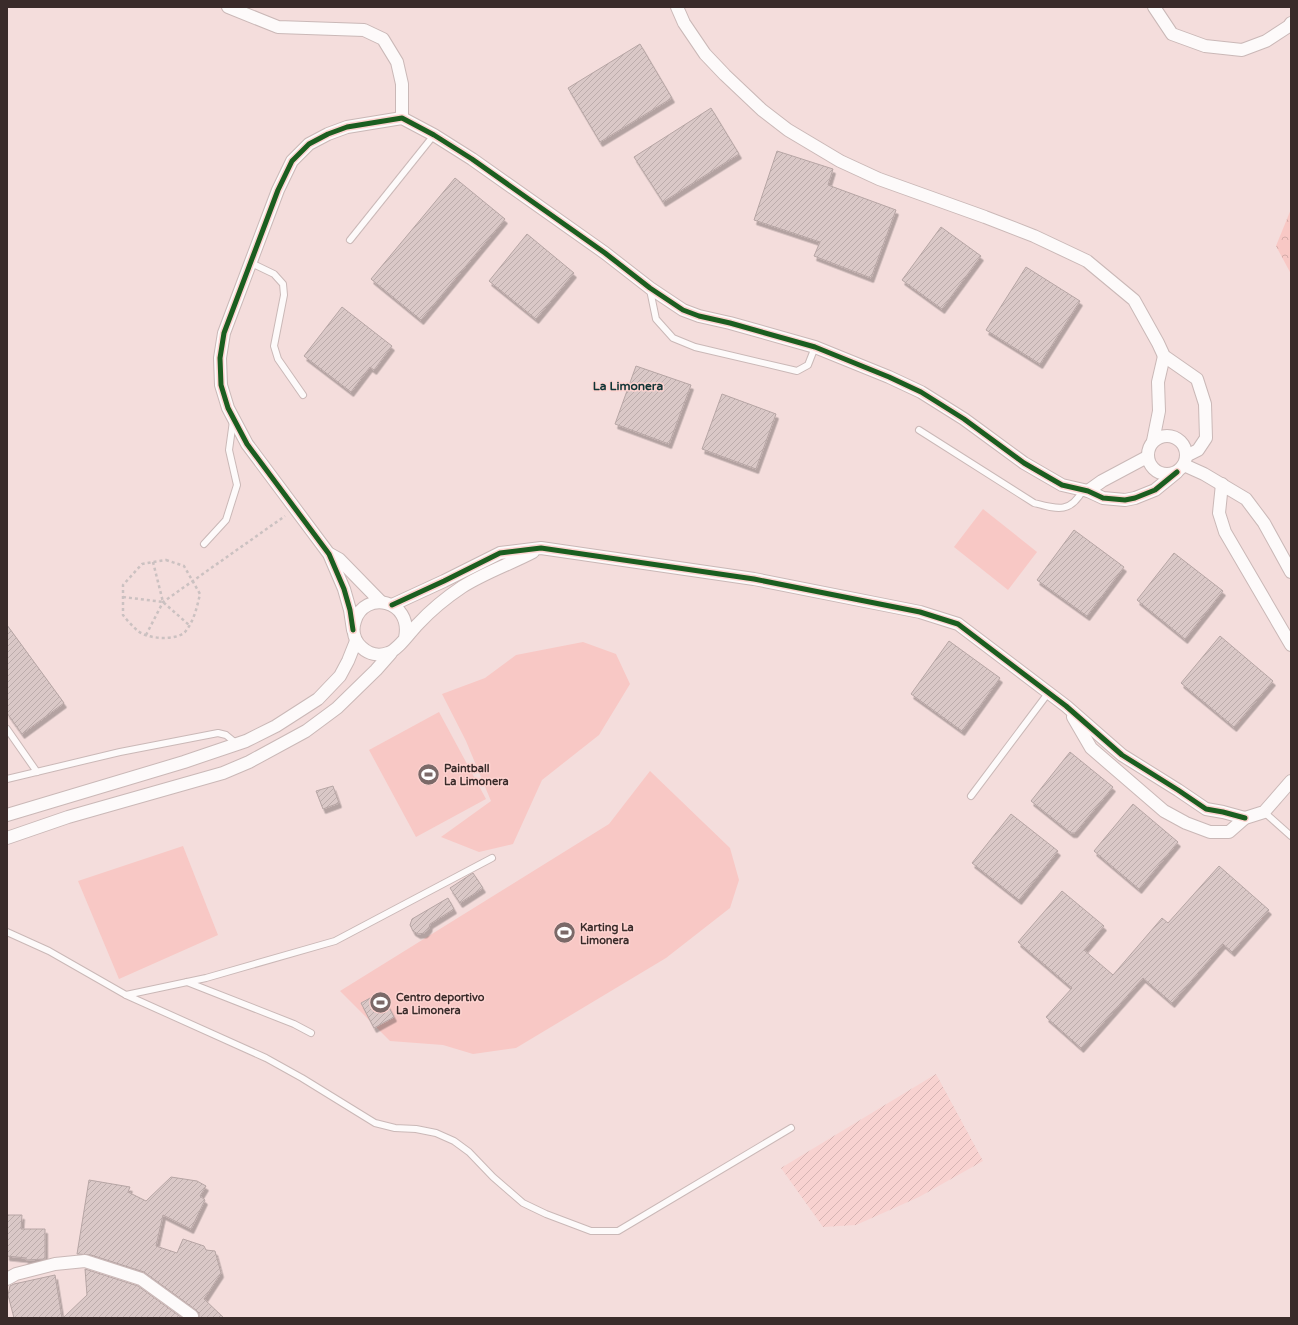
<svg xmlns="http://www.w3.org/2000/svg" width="1298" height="1325" viewBox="0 0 1298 1325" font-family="'Varela Round',sans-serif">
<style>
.industrial{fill:url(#industrial-furrows)}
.forest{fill:url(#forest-crowns)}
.pitch{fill:#f8c8c5}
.building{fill:url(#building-hatch);stroke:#b6a5a4;filter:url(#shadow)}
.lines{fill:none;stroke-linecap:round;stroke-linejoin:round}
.service-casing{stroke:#cab8b7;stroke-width:8}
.minor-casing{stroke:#cab8b7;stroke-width:14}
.path{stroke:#cbc1c1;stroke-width:2.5;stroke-dasharray:3 3;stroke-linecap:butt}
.service{stroke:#fdfafa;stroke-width:6}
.minor{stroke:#fdfafa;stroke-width:12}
.cycleway-casing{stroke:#fed4d1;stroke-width:8}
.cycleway{stroke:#1b5e20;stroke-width:5}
.labels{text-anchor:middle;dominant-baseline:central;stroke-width:3;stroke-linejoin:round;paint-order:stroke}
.poi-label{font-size:11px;font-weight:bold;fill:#3a2b2a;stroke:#fed4d1;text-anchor:start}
.neighbourhood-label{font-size:12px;font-weight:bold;fill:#113435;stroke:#fed4d1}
</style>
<defs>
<pattern id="industrial-furrows" width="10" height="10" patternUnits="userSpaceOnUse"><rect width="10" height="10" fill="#f8d2d0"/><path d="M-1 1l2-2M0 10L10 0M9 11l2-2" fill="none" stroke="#d5b4b3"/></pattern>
<pattern id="forest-crowns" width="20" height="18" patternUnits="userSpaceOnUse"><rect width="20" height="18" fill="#f8c8c5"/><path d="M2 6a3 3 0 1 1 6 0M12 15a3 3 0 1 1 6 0" fill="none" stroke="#d5aca9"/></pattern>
<pattern id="building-hatch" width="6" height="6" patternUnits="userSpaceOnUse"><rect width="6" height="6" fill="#dac8c7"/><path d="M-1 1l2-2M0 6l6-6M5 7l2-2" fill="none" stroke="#bcacab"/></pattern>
<filter id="shadow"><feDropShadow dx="2.5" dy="4.5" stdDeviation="0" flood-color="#0004"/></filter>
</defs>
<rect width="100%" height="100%" fill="#f4dddc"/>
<!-- industrial -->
<path class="industrial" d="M936,1074L983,1161L919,1197L856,1225L823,1227L781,1168Z"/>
<!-- forest -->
<path class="forest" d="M1291,209V274L1276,246Z"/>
<!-- pitch -->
<g class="pitch">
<path d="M983,509L1037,552L1008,590L954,547Z"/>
<path d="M583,642L616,654L630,684L599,735L542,780L513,844L479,852L441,837L491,801L466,741L442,694L485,678L516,655Z"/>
<path d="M439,712L486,799L416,837L369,750Z"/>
<path d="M650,771L730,848L739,880L730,908L666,958L516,1048L473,1054L443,1045L390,1041L340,991L609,824Z"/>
<path d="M183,846L218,935L119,979L78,881Z"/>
</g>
<!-- building -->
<g class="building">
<path d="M640,44L672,98L600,142L568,88Z"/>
<path d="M711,108L739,154L663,202L634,157Z"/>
<path d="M777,151L833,169L828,185L896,210L871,278L814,256L820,242L754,220Z"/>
<path d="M455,178L505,219L421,320L371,279Z"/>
<path d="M941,227L981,256L942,309L902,280Z"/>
<path d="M527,234L574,273L536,319L489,281Z"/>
<path d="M1026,267L1080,301L1040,364L986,330Z"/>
<path d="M342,307L392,346L374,370L370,367L351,392L304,356Z"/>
<path d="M636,366L691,385L669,444L615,424Z"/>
<path d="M722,394L776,414L756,469L702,449Z"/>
<path d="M1074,530L1124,567L1087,616L1037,580Z"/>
<path d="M1174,553L1223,591L1185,639L1137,600Z"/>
<path d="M7,625L64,703L22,734L7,713Z"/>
<path d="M1220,636L1273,681L1234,727L1181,683Z"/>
<path d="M949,641L1000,678L962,731L911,694Z"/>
<path d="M1070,752L1113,787L1075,833H1071L1031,801Z"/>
<path d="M333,786L339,803L323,809L316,791Z"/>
<path d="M1133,804L1178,842L1139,889L1094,851Z"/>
<path d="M1011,814L1058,851L1019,900L972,863Z"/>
<path d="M1219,866L1269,910L1232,952L1223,944L1172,1003L1143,978L1081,1048L1046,1017L1072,988L1018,942L1062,891L1104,926L1084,950L1113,975L1162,918L1168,923Z"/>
<path d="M473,873L483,888L460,903L450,888Z"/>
<path d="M448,898L454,909L430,924L429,928L425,933L418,934L413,931L410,925L412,919Z"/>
<path d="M381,992L394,1017L374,1028L361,1003Z"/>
<path d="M171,1177L197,1181L206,1186L200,1196L205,1200L191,1229L163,1215L156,1246L177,1253L183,1239L204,1246L206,1250L215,1251L221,1273L204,1299L224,1318H199V1313L196,1310L144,1272L91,1255L77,1254L89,1180L130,1187L128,1192L146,1201Z"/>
<path d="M7,1215H22L21,1229H45V1259L26,1260V1258L7,1256Z"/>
<path d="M85,1269L138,1286L182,1318H63L87,1295Z"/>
<path d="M55,1275L62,1318H14L8,1295L10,1286L14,1284Z"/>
</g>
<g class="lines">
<defs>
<g id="service">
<path d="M350,240L434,135"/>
<path d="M251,263L274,274L283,284L284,295L274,346L278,359L303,395"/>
<path d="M650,290L656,319L673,338L695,347L797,371L808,365L815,347"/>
<path d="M919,430L1034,503C1057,509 1070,514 1083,490"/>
<path d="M204,544L226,520L237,485L229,450L233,421"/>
<path d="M7,729L37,772"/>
<path d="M7,779L120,752L218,733L226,735L237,744"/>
<path d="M971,796L1049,692"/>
<path d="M1264,812L1291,836"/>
<path d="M7,932L49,951L126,995L206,978L335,941L492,858"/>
<path d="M187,982L294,1024L311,1033"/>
<path d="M126,995L266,1058L302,1078L375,1123L395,1128L416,1129L436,1133L454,1141L469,1152L493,1177L523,1203L546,1214L591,1231H618L791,1128"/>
</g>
<g id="minor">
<path d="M228,7L278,27L364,30L383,39L397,62L402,84V118"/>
<path d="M677,7L684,23L705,54L725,75L762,110L788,130L840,161L879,179L985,217L1034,236L1087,261L1134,300L1158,343L1164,356L1197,379L1205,404L1206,438L1198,450L1186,456"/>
<path d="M1154,7L1172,34L1205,46L1242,50L1266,41L1289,26L1291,23"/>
<circle cx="1167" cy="455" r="19"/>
<path d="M1153,441L1159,411L1158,382L1164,356"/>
<path d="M1184,465L1204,474L1246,499L1264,523L1291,572"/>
<path d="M1222,484L1219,513L1225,532L1291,645"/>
<path d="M1088,491L1102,481L1147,457"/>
<path d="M330,554L339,559L381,602"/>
<path d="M392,605L444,581L500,553L541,548L754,579L920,612L958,624L1066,706L1122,755L1178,790L1206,809L1223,812L1245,818"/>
<path d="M353,630L350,610L344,589L329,554L247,444L228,408L221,385L220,358L224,333L278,190L292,161L309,144L328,134L347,127L402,118L434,135L472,159L605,253L650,288L683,310L699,316L730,323L815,347L889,377L921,392L964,419L1024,463L1062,485L1088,491L1103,498L1125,500L1135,498L1155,490L1177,472"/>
<path d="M405,638C413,599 364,590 355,621C348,642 369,660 388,653C398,650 410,632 418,624C431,610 447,597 462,587C484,573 510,564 533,552"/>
<path d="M1073,717L1091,748L1164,811L1186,823L1210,832H1229L1245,818L1264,812L1291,781"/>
<path d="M7,815L184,762L246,741L276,726L318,699L340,676L348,661L356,641"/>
<path d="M7,838L68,817L223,773L249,762L306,731L337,708L376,670L391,653"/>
<path d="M7,1279L16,1274L55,1264L85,1261L141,1279L192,1316"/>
</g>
</defs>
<!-- service casing -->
<use href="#service" class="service-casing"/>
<!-- minor casing -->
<use href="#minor" class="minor-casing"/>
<!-- path -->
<g class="path">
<path d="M166,560L184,566L200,594C197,607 194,621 185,632C176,641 147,639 138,631C132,626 127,620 123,615V585L142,564Z"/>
<path d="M153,562L163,602L189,625"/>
<path d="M123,597L163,602"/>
<path d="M146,635L163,602L285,516"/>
</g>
<!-- service -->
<use href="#service" class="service"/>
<!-- minor -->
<use href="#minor" class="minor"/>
<defs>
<g id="cycleway">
<path d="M392,605L444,581L500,553L541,548L754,579L920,612L958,624L1066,706L1122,755L1178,790L1206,809L1223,812L1245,818"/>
<path d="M353,630L350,610L344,589L329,554L247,444L228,408L221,385L220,358L224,333L278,190L292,161L309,144L328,134L347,127L402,118L434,135L472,159L605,253L650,288L683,310L699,316L730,323L815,347L889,377L921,392L964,419L1024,463L1062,485L1088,491L1103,498L1125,500L1135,498L1155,490L1177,472"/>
</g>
</defs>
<!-- cycleway casing -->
<use href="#cycleway" class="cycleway-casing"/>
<!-- cycleway -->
<use href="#cycleway" class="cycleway"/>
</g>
<!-- icons -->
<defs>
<symbol id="stadium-disc" viewBox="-11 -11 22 22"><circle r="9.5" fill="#7b6968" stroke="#fed4d1"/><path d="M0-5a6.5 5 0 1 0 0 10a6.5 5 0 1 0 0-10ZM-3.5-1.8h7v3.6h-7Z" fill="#fff"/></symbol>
</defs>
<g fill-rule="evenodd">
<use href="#stadium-disc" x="416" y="762" width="25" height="25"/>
<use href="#stadium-disc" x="552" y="920" width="25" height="25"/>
<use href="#stadium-disc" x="368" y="990" width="25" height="25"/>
</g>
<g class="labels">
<!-- poi labels -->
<g class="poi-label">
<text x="444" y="768">Paintball<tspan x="444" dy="13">La Limonera</tspan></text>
<text x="580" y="927">Karting La<tspan x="580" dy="13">Limonera</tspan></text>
<text x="396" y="997">Centro deportivo<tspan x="396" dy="13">La Limonera</tspan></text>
</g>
<!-- neighbourhood labels -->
<g class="neighbourhood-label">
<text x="628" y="386">La Limonera</text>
</g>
</g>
<!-- border -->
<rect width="1298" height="1325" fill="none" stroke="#3a2b2a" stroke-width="16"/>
</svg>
